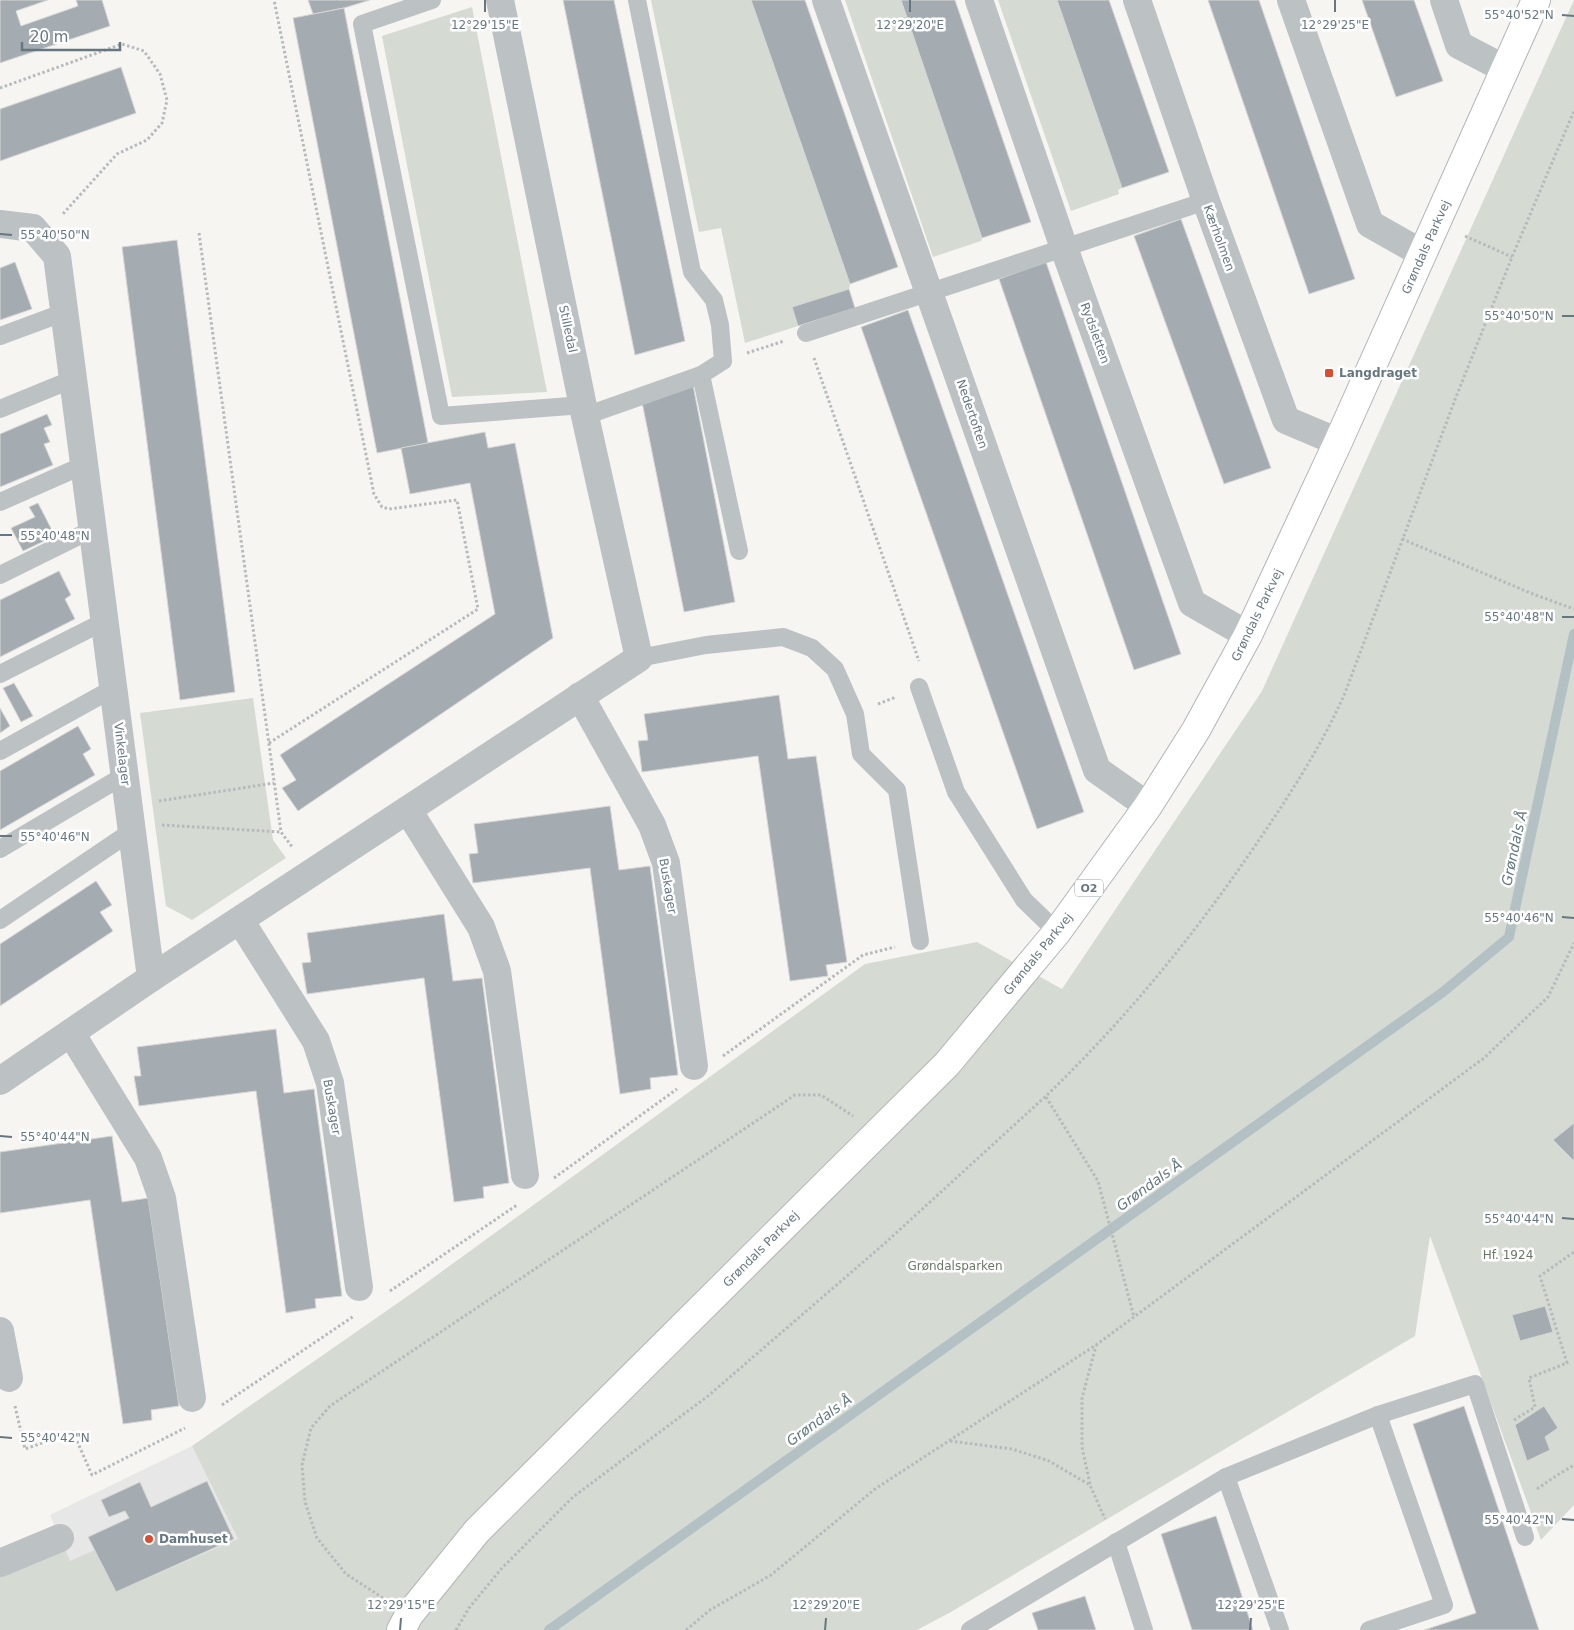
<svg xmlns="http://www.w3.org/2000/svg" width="1574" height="1630" viewBox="0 0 1574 1630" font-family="'DejaVu Sans',sans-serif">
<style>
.built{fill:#e6e7e6}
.green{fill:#d5dad2}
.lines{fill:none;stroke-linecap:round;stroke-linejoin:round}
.stream{stroke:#b4c1c4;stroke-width:10}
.building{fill:#a4acb1;stroke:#d7d7d5}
.primary-casing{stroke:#b0b5b8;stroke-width:30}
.path{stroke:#b7babc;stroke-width:3;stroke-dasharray:2.5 2.5;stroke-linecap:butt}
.service{stroke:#bcc1c4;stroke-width:18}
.minor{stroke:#bcc1c4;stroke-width:28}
.primary{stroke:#fff;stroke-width:28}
.ticks{fill:none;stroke:#667781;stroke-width:2}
.poi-dot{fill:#d74f30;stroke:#fff;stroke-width:2}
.labels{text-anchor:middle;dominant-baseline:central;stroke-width:5;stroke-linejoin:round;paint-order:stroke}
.shield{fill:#fff;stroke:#94a0a7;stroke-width:1}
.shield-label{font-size:11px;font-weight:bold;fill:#667781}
.street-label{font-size:12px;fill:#667781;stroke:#fff}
.poi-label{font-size:12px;font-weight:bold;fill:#667781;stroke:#fff;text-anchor:start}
.park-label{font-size:12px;fill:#6a7965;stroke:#fff}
.water-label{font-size:14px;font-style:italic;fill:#62787e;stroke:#fff}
.ticks-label{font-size:12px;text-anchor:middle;fill:#667781;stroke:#fff;stroke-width:5;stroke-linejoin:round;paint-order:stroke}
</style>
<rect width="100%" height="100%" fill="#f6f5f2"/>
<!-- built -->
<path class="built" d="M192,1446L238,1539L100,1630L50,1515Z"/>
<!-- green -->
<g class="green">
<path d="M651,0H751L850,284L849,289L792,307L798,326L745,343L721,228L699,232Z"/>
<path d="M845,0H901L982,238L981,241L933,257Z"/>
<path d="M998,0H1057L1122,188L1118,190L1119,194L1071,211Z"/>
<path d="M1574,0V1505L1541,1540L1430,1236L1415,1336L951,1612L917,1630H0V1574L64,1546L70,1561L95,1550L116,1592L238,1539L192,1446L415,1291L865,964L977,942L1062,989L1262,691Z"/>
<path d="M472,7L547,392L452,397L382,36Z"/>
<path d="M253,698L273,840L286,858L192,920L166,906L140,713Z"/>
</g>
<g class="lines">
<!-- stream -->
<path class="stream" d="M549,1630L1443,992L1509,937L1574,634"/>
</g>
<!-- building -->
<g class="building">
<path d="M0,0H48L16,11L21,26L78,6L76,0H102L110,26L0,63Z"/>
<path d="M308,0H370L344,8L313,14Z"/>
<path d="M563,0H614L685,341L635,355Z"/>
<path d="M751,0H805L898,267L850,284Z"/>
<path d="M901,0H955L1031,222L982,238Z"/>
<path d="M1057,0H1109L1169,172L1122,188Z"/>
<path d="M1208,0H1259L1355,279L1309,294Z"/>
<path d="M1362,0H1414L1443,81L1396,97Z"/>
<path d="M344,8L428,443L377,453L293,18Z"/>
<path d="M121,67L136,113L0,161V109Z"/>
<path d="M1181,219L1271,468L1224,484L1134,236Z"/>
<path d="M177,240L235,692L180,700L122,247Z"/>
<path d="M15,262L32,309L0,320V268Z"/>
<path d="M1046,262L1181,654L1134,670L999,279Z"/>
<path d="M849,289L855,308L798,326L792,307Z"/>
<path d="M908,310L1084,812L1037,829L861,327Z"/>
<path d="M693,385L735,602L684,612L642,402Z"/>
<path d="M47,414L52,425L44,428L50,442L44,444L53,465L0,487V434Z"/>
<path d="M485,432L488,448L515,443L553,638L298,811L282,788L296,780L280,755L495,614L470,483L410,494L401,448Z"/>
<path d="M38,503L55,536L23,551L11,528L35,517L29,507Z"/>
<path d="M59,571L71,595L65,599L75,619L0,657V600Z"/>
<path d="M14,683L33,716L21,722L3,688Z"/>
<path d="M779,695L788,759L816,756L847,962L826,965L828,976L790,981L758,756L642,772L638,741L648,740L644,714Z"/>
<path d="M0,708L10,726L0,733Z"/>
<path d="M78,726L91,749L83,754L95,775L0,830V771Z"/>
<path d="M610,806L619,870L650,866L678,1075L650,1078L651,1089L620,1094L590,868L473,883L469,854L478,853L474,824Z"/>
<path d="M96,881L112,905L100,912L113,931L0,1006V944Z"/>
<path d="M444,914L453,981L482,978L509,1183L483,1187L484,1198L454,1202L424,978L307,994L302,963L311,962L307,933Z"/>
<path d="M276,1029L284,1093L314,1089L342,1296L315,1299L316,1308L286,1313L256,1091L139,1106L134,1076H141L137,1047Z"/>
<path d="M1574,1123V1161L1553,1140Z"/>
<path d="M112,1136L122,1202L148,1198L179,1406L151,1410L152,1420L123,1424L90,1200L0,1213V1152Z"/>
<path d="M1545,1306L1553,1332L1520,1341L1512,1315Z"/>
<path d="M1464,1406L1539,1630H1424L1476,1613L1413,1424Z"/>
<path d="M1544,1406L1558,1428L1545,1437L1550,1450L1527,1461L1515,1425Z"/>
<path d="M207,1481L234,1539L116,1592L88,1537L129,1518L125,1511L109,1517L101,1500L140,1482L151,1507Z"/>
<path d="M1216,1516L1253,1630H1192L1161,1534Z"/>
<path d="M1085,1596L1096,1630H1038L1032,1613Z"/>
</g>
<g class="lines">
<defs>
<path id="primary" d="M401,1630L409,1615L477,1531L947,1064L1057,932L1148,806L1196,730L1248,635L1338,442L1536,0"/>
</defs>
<!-- primary casing -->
<use href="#primary" class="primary-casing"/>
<!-- path -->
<g class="path">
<path d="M0,88L122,44L144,51L160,74L167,100L162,123L147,140L117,154L62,215"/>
<path d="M199,233L281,832L293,848"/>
<path d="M1465,236L1512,257"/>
<path d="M747,353L784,341"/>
<path d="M814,358L919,661"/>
<path d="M1402,539L1533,594L1574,609"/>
<path d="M878,704L896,697"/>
<path d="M269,743L478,609L457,500L389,509L382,507L374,494L274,0"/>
<path d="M159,801L274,783"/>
<path d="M162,825L281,832"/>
<path d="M723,1056L863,955L895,947"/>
<path d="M1046,1097L1098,1181L1134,1317"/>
<path d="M554,1178L677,1089"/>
<path d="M390,1291L517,1205"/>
<path d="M222,1405L354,1316"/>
<path d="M15,1406L25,1449L73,1432L92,1475L185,1428"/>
<path d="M1514,1420L1535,1407L1529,1378L1567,1363L1540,1276L1574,1252"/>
<path d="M950,1441L1012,1449L1049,1461L1090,1485L1105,1519"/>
<path d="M1090,1484L1082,1447V1398L1096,1346"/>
<path d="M1537,1489L1556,1476L1574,1465"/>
<path d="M383,1598L346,1574L317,1538L305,1502L302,1465L311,1428L330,1406L795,1095H821L853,1116"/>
<path d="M456,1630L469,1608L502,1568L573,1497L708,1396L884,1244L1046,1096C1127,1018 1196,933 1259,840C1291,793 1322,745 1345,693L1456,397L1512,257L1574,111"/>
<path d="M686,1630L710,1610L771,1575L875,1489L1096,1345L1484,1058L1548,997L1574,943"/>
</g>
<!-- service -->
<g class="service">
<path d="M432,0L362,24L441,416L583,405"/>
<path d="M806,333L1206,201"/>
<path d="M0,336L65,312"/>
<path d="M701,375L739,551"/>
<path d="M0,409L73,379"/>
<path d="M585,416L701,375L723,361L720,325L714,300L692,272L637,0"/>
<path d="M0,502L84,465"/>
<path d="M0,575L93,529"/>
<path d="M639,658L706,645L783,637L812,648L835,669L855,714L861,754L897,790L920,941"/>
<path d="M0,674L105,621"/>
<path d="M919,687L956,792L1024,900L1057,932"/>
<path d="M0,751L114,688"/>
<path d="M0,849L125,775"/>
<path d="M0,920L132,831"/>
<path d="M1378,1415L1475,1384L1525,1537"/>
<path d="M1226,1477L1280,1630"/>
<path d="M1116,1542L1144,1630"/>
<path d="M970,1630L1226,1477L1378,1415L1444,1605L1369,1630"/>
</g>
<!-- minor -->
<g class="minor">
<path d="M826,0L1097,770L1148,806"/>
<path d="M979,0L1064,248L1192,603L1248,635"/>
<path d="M1137,0L1206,201L1286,420L1338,442"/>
<path d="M1291,0L1370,224L1423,254"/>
<path d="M1444,0L1459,45L1505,69"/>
<path d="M0,224L33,228L57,256L151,978"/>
<path d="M580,696L652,825L666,863L694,1066"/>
<path d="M408,810L481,927L497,971L525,1175"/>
<path d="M240,920L316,1041L330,1083L359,1287"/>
<path d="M71,1033L148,1158L162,1198L192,1398"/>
<path d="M0,1081L151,978L639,658L585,416L500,0"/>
<path d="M0,1331L9,1378"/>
<path d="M0,1563L60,1538"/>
</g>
<!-- primary -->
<use href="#primary" class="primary"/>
</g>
<!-- ticks -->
<path class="ticks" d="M485,12V0M910,12V0M1335,12V0M1562,15L1574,16M0,234L12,235M1562,316H1574M0,535H12M1562,617H1574M0,836H12M1562,917L1574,918M0,1136L12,1137M1562,1218L1574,1219M0,1437L12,1438M1562,1519L1574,1520M400,1630L401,1618M825,1630L826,1618M1250,1630L1251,1618"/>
<!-- markers -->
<g class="poi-dot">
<rect x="1324" y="368" width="10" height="10" rx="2.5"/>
<circle cx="149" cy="1539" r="5"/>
</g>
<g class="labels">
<!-- shield labels -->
<rect class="shield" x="1075" y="879.5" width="28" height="17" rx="4"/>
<g class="shield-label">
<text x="1089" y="888">O2</text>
</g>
<!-- street labels -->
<g class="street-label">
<text transform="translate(1219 238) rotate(70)">Kærholmen</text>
<text transform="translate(1426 247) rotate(-66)">Grøndals Parkvej</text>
<text transform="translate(568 329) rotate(78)">Stilledal</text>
<text transform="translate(1095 333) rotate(70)">Rydsletten</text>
<text transform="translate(972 414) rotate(71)">Nedertoften</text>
<text transform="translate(1257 615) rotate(-64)">Grøndals Parkvej</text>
<text transform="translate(122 754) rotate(83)">Vinkelager</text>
<text transform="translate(668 886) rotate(80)">Buskager</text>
<text transform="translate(1038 954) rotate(-51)">Grøndals Parkvej</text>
<text transform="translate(332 1107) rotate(80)">Buskager</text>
<text transform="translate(761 1249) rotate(-45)">Grøndals Parkvej</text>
</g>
<!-- poi labels -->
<g class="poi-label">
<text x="1339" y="373">Langdraget</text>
<text x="159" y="1539">Damhuset</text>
</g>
<!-- park labels -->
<g class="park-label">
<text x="1508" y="1255">Hf. 1924</text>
<text x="955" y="1266">Grøndalsparken</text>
</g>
<!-- water labels -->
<g class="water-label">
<text transform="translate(1514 848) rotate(-78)">Grøndals Å</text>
<text transform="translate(1149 1185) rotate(-36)">Grøndals Å</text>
<text transform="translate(819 1420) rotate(-36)">Grøndals Å</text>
</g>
</g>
<g class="ticks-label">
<text x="1519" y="19">55°40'52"N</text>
<text x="485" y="29">12°29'15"E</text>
<text x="910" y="29">12°29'20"E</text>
<text x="1335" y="29">12°29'25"E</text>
<text x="55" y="239">55°40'50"N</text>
<text x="1519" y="320">55°40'50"N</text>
<text x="55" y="540">55°40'48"N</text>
<text x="1519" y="621">55°40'48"N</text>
<text x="55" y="841">55°40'46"N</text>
<text x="1519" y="922">55°40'46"N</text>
<text x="55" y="1141">55°40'44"N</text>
<text x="1519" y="1223">55°40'44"N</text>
<text x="55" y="1442">55°40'42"N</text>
<text x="1519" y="1524">55°40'42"N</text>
<text x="401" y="1609">12°29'15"E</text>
<text x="826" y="1609">12°29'20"E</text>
<text x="1251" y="1609">12°29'25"E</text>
</g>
<!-- scale -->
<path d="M22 42v8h98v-8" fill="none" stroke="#667781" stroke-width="2.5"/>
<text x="30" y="42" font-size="15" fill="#667781" stroke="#ffffff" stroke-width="4" paint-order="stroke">20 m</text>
</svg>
